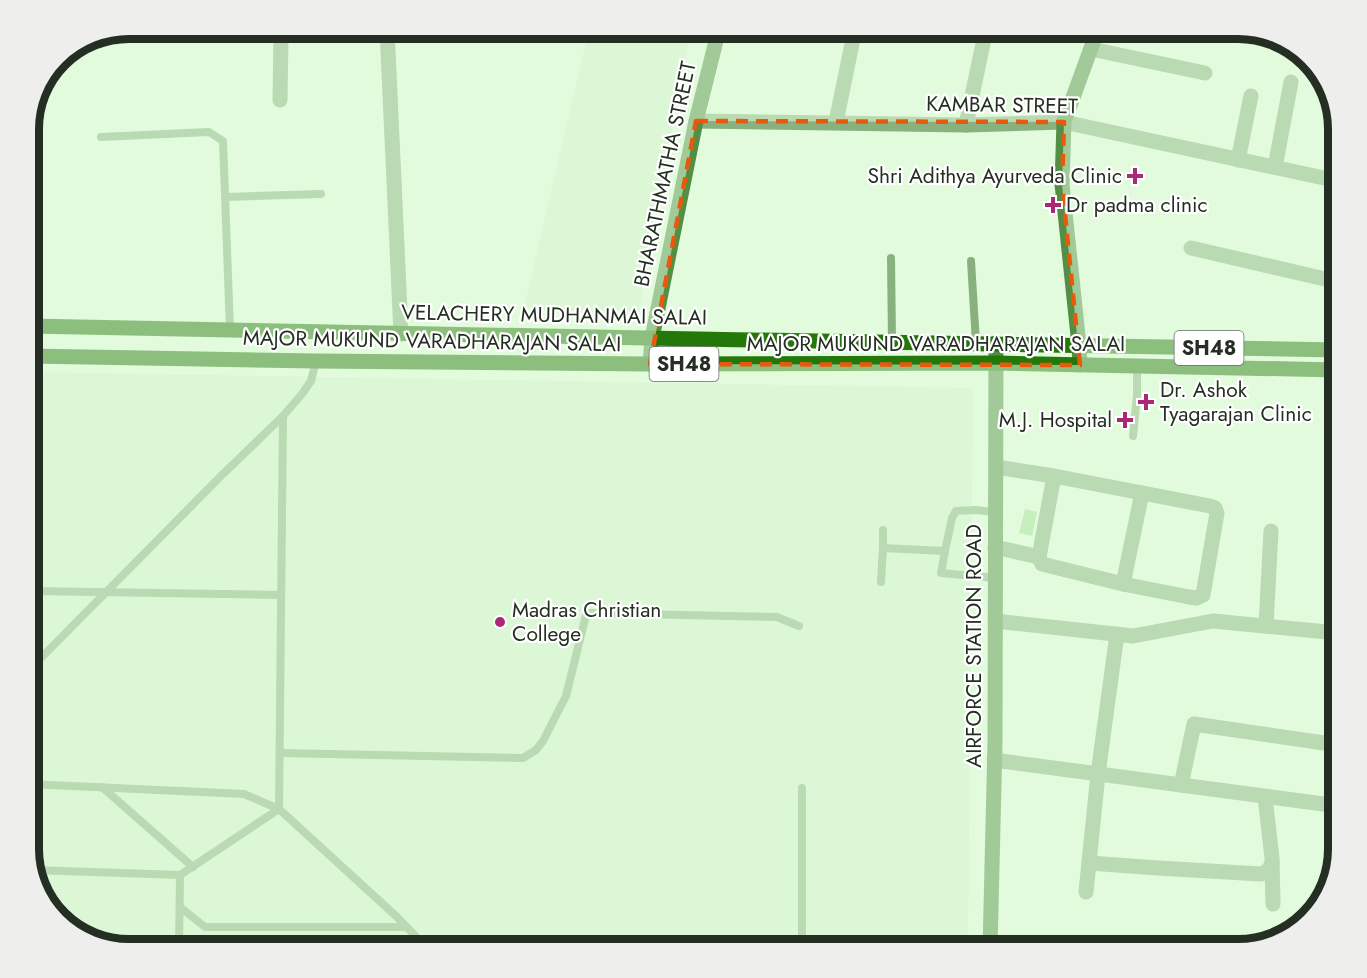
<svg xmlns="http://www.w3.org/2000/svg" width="1367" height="978" viewBox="0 0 1367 978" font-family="Jost,sans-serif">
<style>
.built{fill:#d4f2cd}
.water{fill:#a2e294}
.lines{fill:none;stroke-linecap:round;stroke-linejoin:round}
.lane{stroke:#88b17f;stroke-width:8}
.street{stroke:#88b17f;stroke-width:15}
.secondary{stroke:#528f45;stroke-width:15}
.primary{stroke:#247709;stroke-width:15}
.marked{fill:none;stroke:#e8590c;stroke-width:4.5;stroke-dasharray:12 8;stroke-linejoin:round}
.poi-dot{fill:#aa2874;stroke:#fff;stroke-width:2}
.labels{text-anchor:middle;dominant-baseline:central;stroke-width:4.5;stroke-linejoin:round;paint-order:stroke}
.shield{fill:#fff;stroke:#666d65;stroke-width:1.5}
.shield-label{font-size:20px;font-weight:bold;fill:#252e23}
.street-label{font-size:21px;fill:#252e23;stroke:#fff}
.poi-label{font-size:21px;fill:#252e23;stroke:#fff;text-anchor:start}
.rim{fill:none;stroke:#252e23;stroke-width:8}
</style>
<rect width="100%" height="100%" fill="#e1fbdc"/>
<!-- built -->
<g class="built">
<path d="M589,29H691L638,315L524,308Z"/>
<path d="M29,372L973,388L968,949H129L68,929L42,899L29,855Z"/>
</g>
<!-- water -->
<path class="water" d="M1025,509L1037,512L1032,536L1019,533Z"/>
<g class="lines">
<!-- lane -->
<g class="lane">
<path d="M101,137L209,132L223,141L230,330"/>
<path d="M225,197L321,194"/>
<path d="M891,258L892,342"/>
<path d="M971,261L976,343"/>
<path d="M1133,436L1137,396V366"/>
<path d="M883,530V548L945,551L941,573L995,578"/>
<path d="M945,551L952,518L956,511L975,510L996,512"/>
<path d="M881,582L883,548"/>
<path d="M29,591L281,595"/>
<path d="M29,670L221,476L283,416"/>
<path d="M280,753L523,758L536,750L543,741L566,696L586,615L589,613L777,617L799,626"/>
<path d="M29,784L244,794L279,809L396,916L428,949"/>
<path d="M102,787L193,867"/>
<path d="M802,788V949"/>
<path d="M33,870L180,875L279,809L283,416L302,394L311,381L316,361"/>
<path d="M180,907L205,927H406"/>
<path d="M179,949L180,875"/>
</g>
<!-- street -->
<g class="street">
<path d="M387,29L401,334"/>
<path d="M1091,49L1205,73"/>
<path d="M280,100L281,36L284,29"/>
<path d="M696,121L966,125L1064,122L1338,181"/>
<path d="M836,122L855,29"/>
<path d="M966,125L986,29"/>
<path d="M1238,160L1251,96"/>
<path d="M1275,167L1291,82"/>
<path d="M1191,248L1338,282"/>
<path d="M996,467L1054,476L1210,506L1215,508L1217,513L1203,595L1196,598L1189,597L1123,584L1042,564L1039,557L1054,476"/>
<path d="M995,547L1039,557"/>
<path d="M1123,584L1142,493"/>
<path d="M995,621L1133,636L1213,621L1338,633"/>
<path d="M1266,626L1271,531"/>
<path d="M994,760L1338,806"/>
<path d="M1181,785L1194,724L1338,745"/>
<path d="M1265,797L1272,858L1273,904"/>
<path d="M1089,863L1158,868L1261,874L1268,871L1272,863"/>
<path d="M1086,892L1098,774L1117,634"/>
</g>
<!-- secondary -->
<g class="secondary">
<path d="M650,364L652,338L696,121L719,29"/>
<path d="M1080,365L1079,345L1062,184L1064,122L1098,29"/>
<path d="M990,949L995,743L996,343"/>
</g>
<!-- primary -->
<g class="primary">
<path d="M29,326C465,336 902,342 1338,350"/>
<path d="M29,356L316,361L650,364L996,363L1338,370"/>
</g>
</g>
<!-- marked area -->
<path d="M0 0H1367V978H0ZM696,121L1064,122L1062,184L1080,365L650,364Z" fill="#e1fbdc" fill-opacity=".55" fill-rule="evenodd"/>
<path class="marked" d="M696,121L1064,122L1062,184L1080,365L650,364Z"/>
<!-- markers -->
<g class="poi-dot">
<path d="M1132 167h6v6h6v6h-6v6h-6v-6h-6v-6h6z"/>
<path d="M1050 196h6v6h6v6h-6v6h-6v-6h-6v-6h6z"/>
<path d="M1143 393h6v6h6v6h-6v6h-6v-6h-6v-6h6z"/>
<path d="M1122 411h6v6h6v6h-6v6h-6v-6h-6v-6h6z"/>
<circle cx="500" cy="622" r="6"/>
</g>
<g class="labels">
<!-- shield labels -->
<g class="shield">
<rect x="1174.5" y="331" width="69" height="34" rx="4.5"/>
<rect x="649.5" y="347" width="69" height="34" rx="4.5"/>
</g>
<g class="shield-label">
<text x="1209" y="348">SH48</text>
<text x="684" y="364">SH48</text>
</g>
<!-- street labels -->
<g class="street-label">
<text transform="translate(1002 105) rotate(1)">KAMBAR STREET</text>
<text transform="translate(665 174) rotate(-78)">BHARATHMATHA STREET</text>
<text transform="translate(554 315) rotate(1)">VELACHERY MUDHANMAI SALAI</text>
<text transform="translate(432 341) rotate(1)">MAJOR MUKUND VARADHARAJAN SALAI</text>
<text x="936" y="344">MAJOR MUKUND VARADHARAJAN SALAI</text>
<text transform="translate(974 646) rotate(-90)">AIRFORCE STATION ROAD</text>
</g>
<!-- poi labels -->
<g class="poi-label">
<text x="1122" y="176" text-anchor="end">Shri Adithya Ayurveda Clinic</text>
<text x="1066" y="205">Dr padma clinic</text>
<text x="1160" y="390">Dr. Ashok<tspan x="1160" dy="24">Tyagarajan Clinic</tspan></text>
<text x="1112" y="420" text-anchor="end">M.J. Hospital</text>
<text x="512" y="610">Madras Christian<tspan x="512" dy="24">College</tspan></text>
</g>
</g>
<!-- crop -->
<path d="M0 0H1367V978H0ZM129 39H1238A90 90 0 0 1 1328 129V849A90 90 0 0 1 1238 939H129A90 90 0 0 1 39 849V129A90 90 0 0 1 129 39Z" fill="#eeeeed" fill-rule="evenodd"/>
<path class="rim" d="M129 39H1238A90 90 0 0 1 1328 129V849A90 90 0 0 1 1238 939H129A90 90 0 0 1 39 849V129A90 90 0 0 1 129 39Z"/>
</svg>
